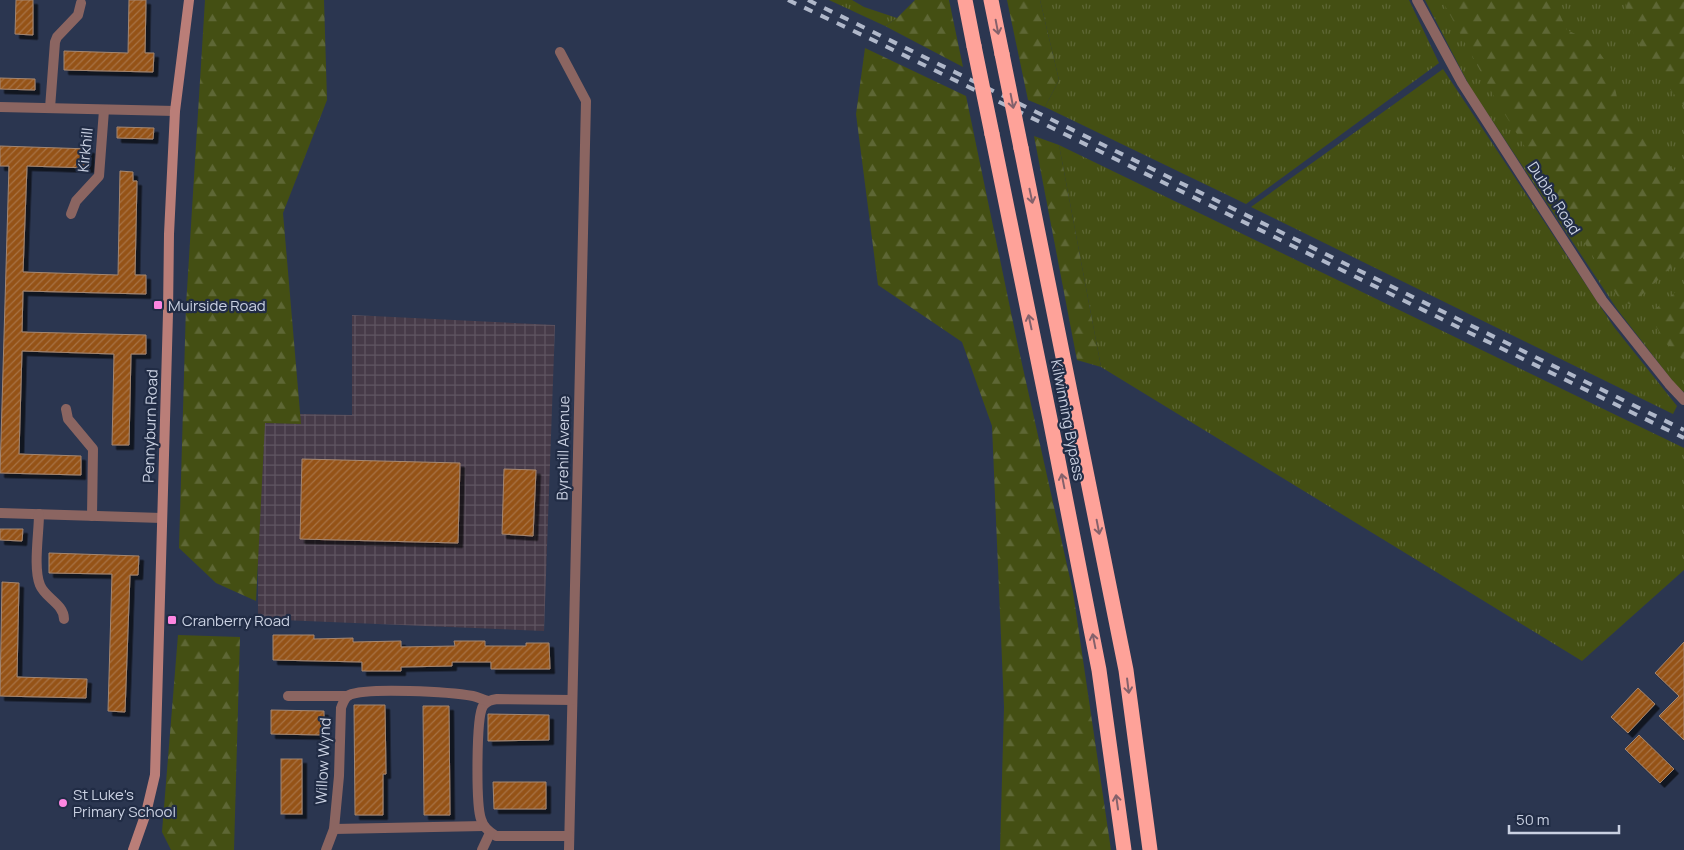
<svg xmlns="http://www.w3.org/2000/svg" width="1684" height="850" viewBox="0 0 1684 850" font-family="Manrope,sans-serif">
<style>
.industrial{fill:url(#industrial-grid)}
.grass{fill:url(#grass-tufts)}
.forest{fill:url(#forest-firs)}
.building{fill:url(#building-hatch);stroke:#a48670;filter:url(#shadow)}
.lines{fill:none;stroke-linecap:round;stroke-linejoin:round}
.street{stroke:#8b6561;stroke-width:10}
.secondary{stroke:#ba7e78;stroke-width:10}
.highway{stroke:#fea299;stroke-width:15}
.rail{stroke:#b0b8ca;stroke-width:4;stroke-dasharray:9 9;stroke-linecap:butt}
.highway-bridge{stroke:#fea299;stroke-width:15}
.oneway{stroke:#84616b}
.poi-dot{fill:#fd86e1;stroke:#212c45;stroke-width:2}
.labels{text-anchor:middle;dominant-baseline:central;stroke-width:4.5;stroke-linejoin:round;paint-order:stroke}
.street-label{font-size:15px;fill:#cad1e2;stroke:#212c45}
.poi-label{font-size:15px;fill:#cad1e2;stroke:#212c45;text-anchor:start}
</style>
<defs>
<pattern id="industrial-grid" width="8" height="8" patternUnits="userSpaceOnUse" patternTransform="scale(1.25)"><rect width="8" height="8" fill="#463a48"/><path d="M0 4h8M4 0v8" fill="none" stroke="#5f5562"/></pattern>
<pattern id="grass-tufts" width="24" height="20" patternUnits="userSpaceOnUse" patternTransform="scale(1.25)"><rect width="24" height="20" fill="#444f13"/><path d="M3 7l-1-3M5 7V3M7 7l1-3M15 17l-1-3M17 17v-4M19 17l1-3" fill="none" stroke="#5e6735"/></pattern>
<pattern id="forest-firs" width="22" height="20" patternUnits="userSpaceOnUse" patternTransform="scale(1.25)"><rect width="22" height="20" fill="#444f13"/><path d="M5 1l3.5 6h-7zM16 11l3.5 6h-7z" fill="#5e6735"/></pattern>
<pattern id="building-hatch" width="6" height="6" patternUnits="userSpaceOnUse" patternTransform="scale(1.25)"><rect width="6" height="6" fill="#955319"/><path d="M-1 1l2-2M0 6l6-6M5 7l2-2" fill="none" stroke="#a77345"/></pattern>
<filter id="shadow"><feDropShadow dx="4.5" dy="4.5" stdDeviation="0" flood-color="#0009"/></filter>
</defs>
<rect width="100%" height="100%" fill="#2b3650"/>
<!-- industrial -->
<path class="industrial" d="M352,315L555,325L544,631L258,619V417L300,414L352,415Z"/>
<!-- grass -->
<g class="grass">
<path d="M829,0H852L864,7L897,18L885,26Z"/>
<path d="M1040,0H1409L1439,63L1246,204L1045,107L1059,80Z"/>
<path d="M1425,0H1684V392L1678,388L1617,309L1470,87Z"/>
<path d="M1443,69L1614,327L1677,406L1673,414L1251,207Z"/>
<path d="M1059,145L1684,448V570L1582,661L1101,367Z"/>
</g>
<!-- forest -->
<g class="forest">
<path d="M205,0H324L327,100L283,213L301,424L265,423L256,601L216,583L179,548L186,306Z"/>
<path d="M915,0H949L963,67L885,26L897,18Z"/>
<path d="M1007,0H1040L1059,80L1045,107L1028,100Z"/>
<path d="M1442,0H1553L1567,30L1592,42L1611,69L1619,107L1684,182V256L1631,305L1620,300L1496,100Z"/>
<path d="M1625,0H1684V106L1648,63L1630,26Z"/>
<path d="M865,48L966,96L1018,346L1073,592L1111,850H1000L1004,707L992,426L962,342L878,285L856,114Z"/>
<path d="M1034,136L1059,145L1101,367L1077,360Z"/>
<path d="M1684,285V361L1665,342L1649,314Z"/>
<path d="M178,635L240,637L234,850H171L162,832Z"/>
</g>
<!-- building -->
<g class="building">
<path d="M16,0H33V35L15,34Z"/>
<path d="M129,0H146L145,53H154L153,72L64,70V51L128,53Z"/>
<path d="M0,78L35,79V90L0,89Z"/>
<path d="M117,127L154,128L153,139L117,138Z"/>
<path d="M0,146L90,149L89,168L27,166L23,272L118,275L120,171L133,172V181H137L135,275H146V294L23,291L22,332L146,335V354H131L129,445H112L114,354L22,351L19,454L81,456V475L0,473L9,166H0Z"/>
<path d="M302,459L460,463L458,543L300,539Z"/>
<path d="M504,469L536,470L533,536L502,534Z"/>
<path d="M0,529H23L22,541L0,540Z"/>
<path d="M49,553L139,556L138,575H130L125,712L108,711L112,574L49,573Z"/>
<path d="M2,582L19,583L17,677L87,679L86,698L0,696Z"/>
<path d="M273,635H314V639L353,638V642L401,641V647L455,646L454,641H485V646H526V643H549L550,669H491V662H452V666L401,667V671H362V662L273,660Z"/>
<path d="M1684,642V740L1659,716L1679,696L1655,673Z"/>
<path d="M1638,688L1655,704L1628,733L1611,717Z"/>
<path d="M354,705H385L386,774H383V815H355Z"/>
<path d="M423,706H449L450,815H424Z"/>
<path d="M271,710L324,711V735L271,734Z"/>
<path d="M488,714L549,715V740L488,741Z"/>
<path d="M1639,735L1674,769L1660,783L1625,749Z"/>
<rect x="281" y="759" width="21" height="55"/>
<path d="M493,782H546V809H494Z"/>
</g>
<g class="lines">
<!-- street -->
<g class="street">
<path d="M1417,0L1462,83L1602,300L1669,384L1684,400"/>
<path d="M560,52L586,101L569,850"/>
<path d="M0,107L175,111"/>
<path d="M50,108L55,42L57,37L78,15L81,3"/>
<path d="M71,214L76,201L99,176L104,110"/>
<path d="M66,409L68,419L93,449L92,516"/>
<path d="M0,513L162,518"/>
<path d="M39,514C39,533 33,568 40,585C45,598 64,604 64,619"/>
<path d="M288,696H348"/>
<path d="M334,829L484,826"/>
<path d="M569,836H496C489,832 483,827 481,819C476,805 476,717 483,706C487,701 491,700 497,699L572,700"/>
<path d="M326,850L334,829L339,776L341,708C343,703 344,698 349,695C367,687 451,692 473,696C478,697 483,700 488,701"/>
<path d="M482,850L490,833"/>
</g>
<!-- secondary -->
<path class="secondary" d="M133,850L146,813L155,775L168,313L169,234L175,111L189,0"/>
<!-- highway -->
<g class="highway">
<path d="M965,0L974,46"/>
<path d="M991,0L1002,54"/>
<path d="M992,134L1050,419L1099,670L1124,850"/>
<path d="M1021,148L1126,670L1150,850"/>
</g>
<!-- rail -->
<g class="rail">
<path d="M788,0L877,42L1684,438"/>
<path d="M808,0L1684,430"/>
</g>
<!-- highway-bridge -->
<g class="highway-bridge">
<path d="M974,46L992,134"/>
<path d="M1002,54L1021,148"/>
</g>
</g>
<!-- one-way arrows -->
<defs><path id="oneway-shaft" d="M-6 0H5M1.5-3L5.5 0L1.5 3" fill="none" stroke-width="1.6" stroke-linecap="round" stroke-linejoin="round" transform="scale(1.25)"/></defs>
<g class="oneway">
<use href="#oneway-shaft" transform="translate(997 27) rotate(79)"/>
<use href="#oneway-shaft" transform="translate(1012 101) rotate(79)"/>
<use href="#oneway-shaft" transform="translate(1031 196) rotate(78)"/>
<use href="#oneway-shaft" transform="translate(1030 322) rotate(-102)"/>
<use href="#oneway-shaft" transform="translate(1063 481) rotate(-101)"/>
<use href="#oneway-shaft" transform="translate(1098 527) rotate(79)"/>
<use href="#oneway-shaft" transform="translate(1094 641) rotate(-101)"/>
<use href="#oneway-shaft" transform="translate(1128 686) rotate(83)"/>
<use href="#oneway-shaft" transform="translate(1117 802) rotate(-98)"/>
</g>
<!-- markers -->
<g class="poi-dot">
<rect x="153" y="300" width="10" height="10" rx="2.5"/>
<rect x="167" y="615" width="10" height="10" rx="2.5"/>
<circle cx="63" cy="803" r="5"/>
</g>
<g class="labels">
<!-- street labels -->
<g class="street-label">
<text transform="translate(85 150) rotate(-84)">Kirkhill</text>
<text transform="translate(1554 198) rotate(57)">Dubbs Road</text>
<text transform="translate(1068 420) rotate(79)">Kilwinning Bypass</text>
<text transform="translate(150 426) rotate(-88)">Pennyburn Road</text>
<text transform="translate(563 448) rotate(-89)">Byrehill Avenue</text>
<text transform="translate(323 761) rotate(-87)">Willow Wynd</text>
</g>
<!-- poi labels -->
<g class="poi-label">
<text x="168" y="305">Muirside Road</text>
<text x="182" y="620">Cranberry Road</text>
<text x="73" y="794">St Luke's<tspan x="73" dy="17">Primary School</tspan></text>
</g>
</g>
<!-- scale -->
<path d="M1509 825v8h110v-8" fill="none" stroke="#cad1e2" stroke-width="2.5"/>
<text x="1516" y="825" font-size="15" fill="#cad1e2" stroke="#212c45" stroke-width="4" paint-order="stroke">50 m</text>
</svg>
